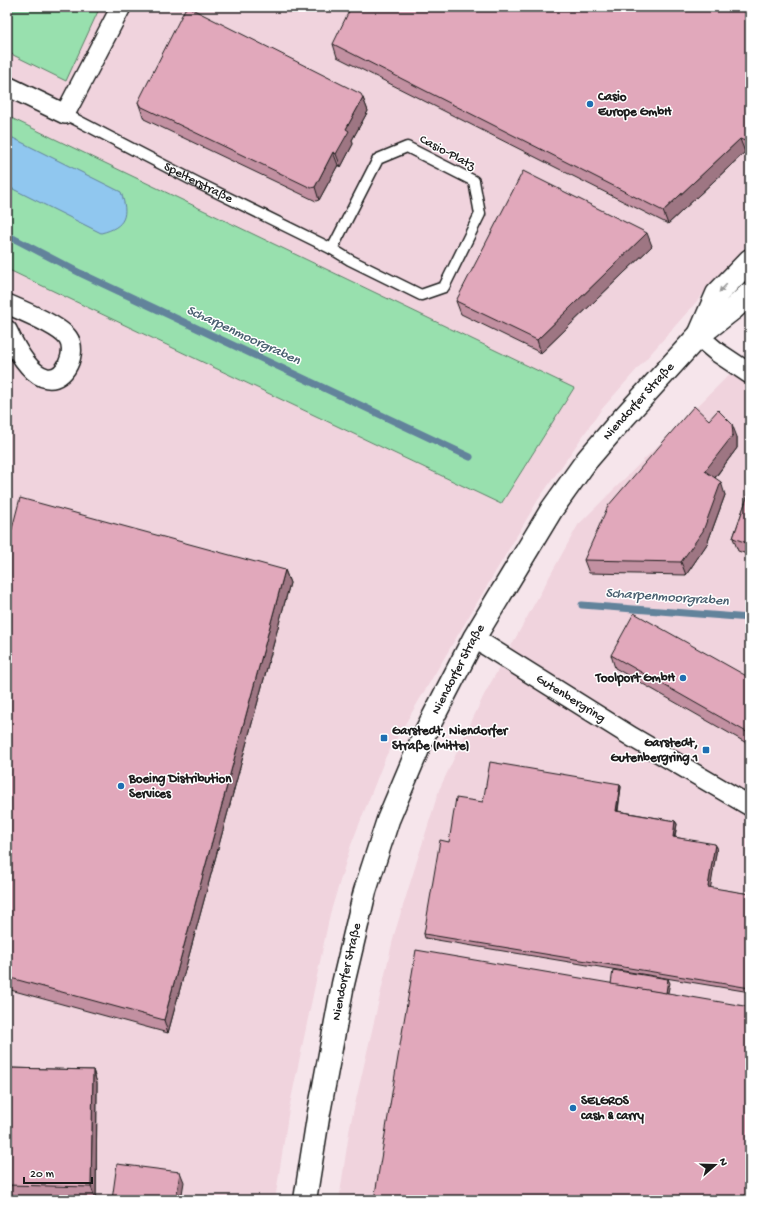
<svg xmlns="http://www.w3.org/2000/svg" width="757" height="1207" viewBox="0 0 757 1207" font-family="'Gochi Hand',sans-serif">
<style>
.built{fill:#f0d3dd}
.green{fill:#98e0ae;stroke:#5a7e65}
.water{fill:#90c7ef;stroke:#62839b}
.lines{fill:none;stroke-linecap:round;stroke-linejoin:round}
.stream{stroke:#62839b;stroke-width:7}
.service-casing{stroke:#1c1c1c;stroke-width:13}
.minor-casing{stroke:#1c1c1c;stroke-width:22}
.secondary-casing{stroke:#1c1c1c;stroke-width:25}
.service{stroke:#fff;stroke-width:10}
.minor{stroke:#fff;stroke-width:19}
.secondary{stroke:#fff;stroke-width:22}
.wall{fill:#c290a1;stroke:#1c1c1c}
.shaded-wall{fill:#9e7683;stroke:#1c1c1c}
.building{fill:#e1a8bb;stroke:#1c1c1c}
.oneway{fill:#999}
.poi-dot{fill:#1f6fb2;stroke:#fff;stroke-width:1.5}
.labels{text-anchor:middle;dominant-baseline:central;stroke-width:3;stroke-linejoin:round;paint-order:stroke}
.poi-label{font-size:13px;font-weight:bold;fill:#1c1c1c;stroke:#fff;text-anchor:start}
.street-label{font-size:13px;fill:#1c1c1c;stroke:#fff}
.water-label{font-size:14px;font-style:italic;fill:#4a6070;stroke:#fff}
</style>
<rect width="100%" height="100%" fill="#f6e5eb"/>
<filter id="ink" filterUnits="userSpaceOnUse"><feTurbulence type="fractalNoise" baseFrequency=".025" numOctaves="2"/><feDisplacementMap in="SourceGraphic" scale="8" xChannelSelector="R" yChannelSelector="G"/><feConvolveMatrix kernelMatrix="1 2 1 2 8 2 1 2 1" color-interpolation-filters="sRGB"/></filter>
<g filter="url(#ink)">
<!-- built -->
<g class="built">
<path d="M7,7H750V241L601,410L538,500L386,756L351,845L330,914L289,1109L275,1200H7V269L501,504L574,388L7,116Z"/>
<path d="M750,354V1200H339L350,1126L394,935L439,790L484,695L578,525Z"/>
</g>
<!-- green -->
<g class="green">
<path d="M7,7H100L66,81L7,52Z"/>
<path d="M7,116L574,388L501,504L7,269Z"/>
</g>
<!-- water -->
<path class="water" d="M7,135L121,192C129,215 126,227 101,233L7,186Z"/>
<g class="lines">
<!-- stream -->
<g class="stream">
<path d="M7,235L80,273L470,457"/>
<path d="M582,605L750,618"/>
</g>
<defs>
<g id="service">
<path id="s1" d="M65,114L196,182L332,249"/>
<path d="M407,147L474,181L480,214L444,287L421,295L350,260L332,249L378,159Z"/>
</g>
<g id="minor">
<path d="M7,86L65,114L121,7"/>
<path d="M7,304C21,310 60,326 68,338C78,352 65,381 47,378C29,375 14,345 7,330"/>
<path d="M698,336L717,352L750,374"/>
<path id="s2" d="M474,638L632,737L750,806"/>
</g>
<g id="secondary">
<path d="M700,333L717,294L750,260"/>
<path id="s3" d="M305,1200L318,1118L343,984L365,891L388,820L424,735L474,638L552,509L587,460L617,425L698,336L734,308L750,293"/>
</g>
</defs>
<!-- service casing -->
<use href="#service" class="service-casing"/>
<!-- minor casing -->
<use href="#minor" class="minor-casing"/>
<!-- secondary casing -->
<use href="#secondary" class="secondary-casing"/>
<!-- service -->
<use href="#service" class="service"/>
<!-- minor -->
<use href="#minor" class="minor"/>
<!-- secondary -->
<use href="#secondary" class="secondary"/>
</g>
<!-- wall -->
<g class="wall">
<path d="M750,7V154L745,152L668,224L337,57L333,44Z"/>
<path d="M363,98L368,111L352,140L353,144L341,167L338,165L319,200L316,201L144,119L138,102Z"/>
<path d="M652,246L541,353L461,314L456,301Z"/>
<path d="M709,420L737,437V448L715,478L725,495L707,544L686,575L589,573L584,560Z"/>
<path d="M750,489V555L738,551L733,538Z"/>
<path d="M7,548L285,570L290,583L168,1033L7,989Z"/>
<path d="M611,655L750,678V745L615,668Z"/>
<path d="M620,784L621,787L618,811L675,821L677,824L675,837L717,847L710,888L750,894V992L425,938L424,934L449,842L483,802Z"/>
<path d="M7,1068L93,1070L97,1083L96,1200L7,1198Z"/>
</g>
<!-- shaded-wall -->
<g class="shaded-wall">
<path d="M363,98L368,111L352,140L353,144L341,167L336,154L346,129Z"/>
<path d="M740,139L745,152L668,224L663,211Z"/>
<path d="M333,152L338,165L319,200L315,187Z"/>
<path d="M647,233L652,246L541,353L537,340Z"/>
<path d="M732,424L737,437V448L710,484L705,471Z"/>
<path d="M721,482L725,495L707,544L686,575L681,562Z"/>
<path d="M285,570L290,583L168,1033L164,1020Z"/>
<path d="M620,784L621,787L617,814L616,811Z"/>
<path d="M675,821L677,824L674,840L673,837Z"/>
<path d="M715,844L717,847L710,891L708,887Z"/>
<path d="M668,979L670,983L666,1002L665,999Z"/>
<path d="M93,1070L97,1083L96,1200L91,1187Z"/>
<path d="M180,1172L184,1182L181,1200H176Z"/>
</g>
<!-- building -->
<g class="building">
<path d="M188,7L361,94L363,98L346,129L349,131L336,154L333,152L315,187L311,188L140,106L138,102L185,9Z"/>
<path d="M351,7H750V143L740,139L663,211L333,44Z"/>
<path d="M523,171L647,233L537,340L456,301Z"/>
<path d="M694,406L709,420L718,410L732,424L733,435L705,471L721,482L703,531L681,562L584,560L608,506Z"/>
<path d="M750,489V544L733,538Z"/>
<path d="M20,498L285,570L164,1020L7,977V548Z"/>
<path d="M634,613L750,678V734L611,655Z"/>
<path d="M490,762L620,784L616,811L675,821L673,837L715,844L708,887L750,894V988L424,934L440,840L449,842L456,798L483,802Z"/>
<path d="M416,950L750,1007V1200H374Z"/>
<path d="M613,970L668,979L666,993L611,984Z"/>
<path d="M7,1068L93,1070L91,1187L7,1185Z"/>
<path d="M117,1164L180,1172L176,1200H112Z"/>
</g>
<!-- one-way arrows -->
<defs><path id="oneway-solid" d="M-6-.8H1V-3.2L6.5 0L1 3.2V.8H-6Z"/></defs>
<use class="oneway" href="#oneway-solid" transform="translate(723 288) rotate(134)"/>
</g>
<!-- markers -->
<g class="poi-dot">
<circle cx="590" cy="104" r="4"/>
<circle cx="683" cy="678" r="4"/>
<rect x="380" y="734" width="8" height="8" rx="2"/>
<rect x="702" y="746" width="8" height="8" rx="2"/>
<circle cx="121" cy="786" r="4"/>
<circle cx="573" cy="1108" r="4"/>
</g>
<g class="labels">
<!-- poi labels -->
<g class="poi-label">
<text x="598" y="97">Casio<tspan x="598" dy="15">Europe GmbH</tspan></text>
<text x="675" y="678" text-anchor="end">Toolport GmbH</text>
<text x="392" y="731">Garstedt, Niendorfer<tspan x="392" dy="15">Straße (Mitte)</tspan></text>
<text x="698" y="743" text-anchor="end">Garstedt,<tspan x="698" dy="15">Gutenbergring 1</tspan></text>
<text x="129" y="779">Boeing Distribution<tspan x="129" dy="15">Services</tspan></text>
<text x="581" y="1101">SELGROS<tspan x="581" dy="15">cash &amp; carry</tspan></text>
</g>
<!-- street labels -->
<g class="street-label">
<text transform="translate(447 153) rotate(28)">Casio-Platz</text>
<text stroke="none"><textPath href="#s1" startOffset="150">Spelterstraße</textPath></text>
<text stroke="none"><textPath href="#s3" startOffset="880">Niendorfer Straße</textPath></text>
<text stroke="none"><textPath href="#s3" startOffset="556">Niendorfer Straße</textPath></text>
<text stroke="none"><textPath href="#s2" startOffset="114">Gutenbergring</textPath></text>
<text stroke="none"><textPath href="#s3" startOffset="232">Niendorfer Straße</textPath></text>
</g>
<!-- water labels -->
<g class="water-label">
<text transform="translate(243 336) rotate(25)">Scharpenmoorgraben</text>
<text transform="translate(667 598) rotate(4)">Scharpenmoorgraben</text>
</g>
</g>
<!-- margin -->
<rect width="757" height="1207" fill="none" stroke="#fff" stroke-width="24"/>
<rect x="12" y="12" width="733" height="1183" fill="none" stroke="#1c1c1c" stroke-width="1.5" filter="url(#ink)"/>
<!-- north arrow -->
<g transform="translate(715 1165) rotate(70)" stroke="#ffffff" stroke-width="3" paint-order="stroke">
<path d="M0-3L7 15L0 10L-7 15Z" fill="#1c1c1c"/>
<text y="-6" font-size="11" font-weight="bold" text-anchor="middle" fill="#1c1c1c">N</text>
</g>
<!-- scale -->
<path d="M24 1177v6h68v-6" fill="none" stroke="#1c1c1c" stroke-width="2"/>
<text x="30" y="1177" font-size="12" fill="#1c1c1c" stroke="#ffffff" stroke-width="3" paint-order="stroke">20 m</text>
</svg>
